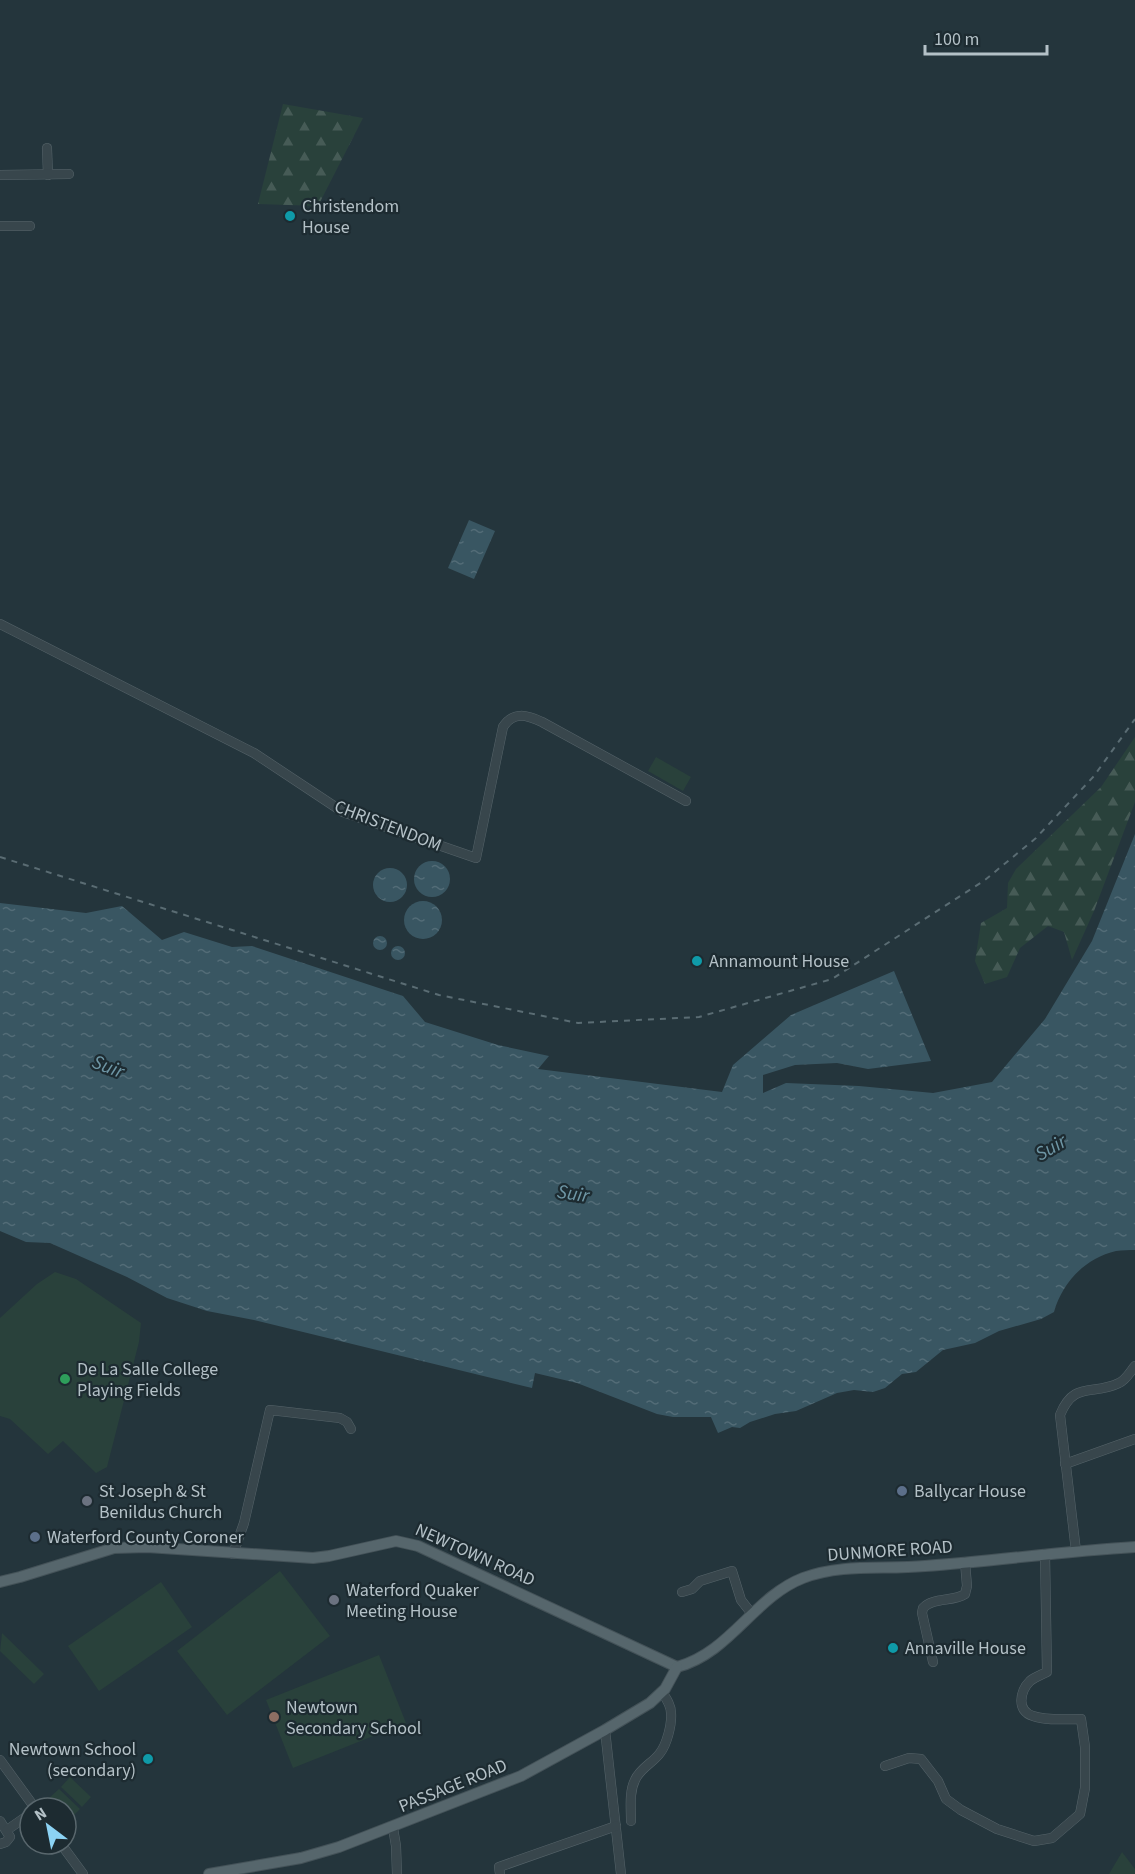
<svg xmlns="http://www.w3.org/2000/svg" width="1135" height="1874" viewBox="0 0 1135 1874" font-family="'Source Sans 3',sans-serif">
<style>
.grass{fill:#29413b}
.forest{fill:url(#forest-firs)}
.water{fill:url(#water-ripples)}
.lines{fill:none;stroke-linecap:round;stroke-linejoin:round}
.minor-casing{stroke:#56646a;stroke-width:10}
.major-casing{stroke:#445258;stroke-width:12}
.minor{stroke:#38464c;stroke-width:9}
.major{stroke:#56666c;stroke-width:10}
.rail{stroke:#5a6c73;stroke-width:2;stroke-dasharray:6 6;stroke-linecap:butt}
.culture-dot{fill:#0f9aa8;stroke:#1d2b31;stroke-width:2}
.leisure-dot{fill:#2e9e5b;stroke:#1d2b31;stroke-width:2}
.service-dot{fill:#5c6f8a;stroke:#1d2b31;stroke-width:2}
.worship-dot{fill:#6b7280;stroke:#1d2b31;stroke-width:2}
.education-dot{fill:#8d6e63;stroke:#1d2b31;stroke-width:2}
.labels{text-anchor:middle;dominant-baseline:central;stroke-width:4.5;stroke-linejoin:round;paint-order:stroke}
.poi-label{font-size:18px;fill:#b4c1c7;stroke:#1d2b31;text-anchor:start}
.street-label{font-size:18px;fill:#b4c1c7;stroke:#1d2b31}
.water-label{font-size:20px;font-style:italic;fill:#6e96a5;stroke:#1d2b31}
</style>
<defs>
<pattern id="forest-firs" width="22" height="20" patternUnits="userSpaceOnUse" patternTransform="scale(1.5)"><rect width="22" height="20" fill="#29413b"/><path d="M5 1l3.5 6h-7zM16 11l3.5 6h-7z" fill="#465b56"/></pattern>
<pattern id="water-ripples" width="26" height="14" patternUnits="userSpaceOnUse" patternTransform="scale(1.5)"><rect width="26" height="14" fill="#395662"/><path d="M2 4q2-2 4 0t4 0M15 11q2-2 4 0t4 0" fill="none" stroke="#536c77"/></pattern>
</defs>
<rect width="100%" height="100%" fill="#24353c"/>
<!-- grass -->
<g class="grass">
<path d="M656,757L691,777L683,791L648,771Z"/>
<path d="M55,1272L76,1279L141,1323L139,1342L107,1467L96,1473L63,1441L48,1454L10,1419L0,1416V1318L37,1284Z"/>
<path d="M280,1571L330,1636L227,1715L177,1651Z"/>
<path d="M161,1582L192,1627L99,1691L68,1646Z"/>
<path d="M2,1633L44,1674L34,1684L0,1651Z"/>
<path d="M379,1655L406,1723L293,1768L266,1700Z"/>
<path d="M70,1777L91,1797L82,1807L61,1787Z"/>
<path d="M59,1789L80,1809L70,1819L66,1815V1808H59L49,1798Z"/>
<path d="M1122,1852L1135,1869V1874H1109Z"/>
</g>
<!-- forest -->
<g class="forest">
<path d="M283,104L363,118L318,206L258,204Z"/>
<path d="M1135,737V802L1094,911L1072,960L1064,932L1048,926L1020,948L1007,977L985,984L975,961L981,923L1007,908L1008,883L1016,869L1101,787Z"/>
</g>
<!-- water -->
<g class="water">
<path d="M469,520L495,531L474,579L448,568Z"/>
<path d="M1135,834V1250C1129,1250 1122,1250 1116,1251C1085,1258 1062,1283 1054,1312L1041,1319L999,1331L975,1343L943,1350L916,1372L902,1374L885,1388L873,1392L854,1390L837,1393L796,1411L775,1414L750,1422L740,1428L732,1427L718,1433L711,1417H673L657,1414L577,1383L535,1373L532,1388L254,1320L207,1311L167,1298L127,1277L50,1243L26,1242L0,1231V903L86,913L122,906L162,940L184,932L232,947L252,946L403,996L425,1022L498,1045L549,1056L538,1069L722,1092L733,1065L791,1015L894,971L931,1061L868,1069L837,1063L795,1065L763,1075V1093L786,1083L859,1086L933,1093L992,1082L1045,1019L1092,941Z"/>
<circle cx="432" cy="879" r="18"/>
<circle cx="390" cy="885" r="17"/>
<circle cx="423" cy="920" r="19"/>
<circle cx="380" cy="943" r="7"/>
<circle cx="398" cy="953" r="7"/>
</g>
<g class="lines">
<defs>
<g id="minor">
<path d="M47,148L48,175"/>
<path d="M0,175L69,174"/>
<path d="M0,226H30"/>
<path d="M0,624L254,753L343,812L476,858L503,727C513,711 527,715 542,722L686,801"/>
<path d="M1065,1464L1135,1439"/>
<path d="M1076,1551L1060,1415C1074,1380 1093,1396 1119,1383C1126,1380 1130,1372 1135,1366"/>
<path d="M233,1554L244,1523L270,1410L340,1418L347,1422L351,1429"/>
<path d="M682,1592L692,1589L700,1581L732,1571L741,1600L752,1614"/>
<path d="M933,1662L922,1613L923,1608C933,1597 953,1602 965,1594L967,1586L965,1562"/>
<path d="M605,1730L621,1874"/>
<path d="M0,1760L35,1808"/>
<path d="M885,1766L909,1758L921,1759L938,1781L946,1799L961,1810L997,1829L1034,1841L1052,1838L1080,1814L1085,1788V1747L1081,1719C1066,1719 1047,1721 1033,1716C1016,1711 1020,1691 1030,1681C1035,1677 1041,1675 1047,1672L1045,1554"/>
<path d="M0,1821L10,1837L6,1842L0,1844"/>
<path d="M631,1821C631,1807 629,1792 635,1780C640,1768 653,1763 660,1753C667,1744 672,1724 671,1713C671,1705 666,1698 662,1692"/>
<path d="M393,1828L396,1846L397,1874"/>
<path d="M7,1830L30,1814"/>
<path d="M61,1844L83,1874"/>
<path d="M500,1874L499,1867L616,1826"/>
</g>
<g id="major">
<path d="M0,1582L20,1577L114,1548L147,1547L313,1558L329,1556L396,1541L418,1546L677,1667"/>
<path d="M677,1667C730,1653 754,1597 803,1578C843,1563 884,1570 925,1566C995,1561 1065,1551 1135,1547"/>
<path d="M209,1874L301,1858L339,1847L521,1776L605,1730L650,1703L665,1689L677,1667"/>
</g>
</defs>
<!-- minor casing -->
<use href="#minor" class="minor-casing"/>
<!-- major casing -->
<use href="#major" class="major-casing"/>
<!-- minor -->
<use href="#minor" class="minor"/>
<!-- major -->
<use href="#major" class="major"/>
<!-- rail -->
<path class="rail" d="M0,857L439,995L578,1023L699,1017L832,979L985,880L1036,838L1094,776L1135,719"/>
</g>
<!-- markers -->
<g class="culture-dot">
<circle cx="290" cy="216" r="6"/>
<circle cx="697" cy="961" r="6"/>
<circle cx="893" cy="1648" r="6"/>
<circle cx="148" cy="1759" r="6"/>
</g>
<circle class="leisure-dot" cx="65" cy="1379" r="6"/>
<g class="service-dot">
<circle cx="902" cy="1491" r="6"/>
<circle cx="35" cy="1537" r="6"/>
</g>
<g class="worship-dot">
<circle cx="87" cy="1501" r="6"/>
<circle cx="334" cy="1600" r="6"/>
</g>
<circle class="education-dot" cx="274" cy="1717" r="6"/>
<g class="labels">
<!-- poi labels -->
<g class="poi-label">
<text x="302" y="206">Christendom<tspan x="302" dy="21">House</tspan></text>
<text x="709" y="961">Annamount House</text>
<text x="77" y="1369">De La Salle College<tspan x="77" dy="21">Playing Fields</tspan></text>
<text x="99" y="1491">St Joseph &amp; St<tspan x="99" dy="21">Benildus Church</tspan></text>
<text x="914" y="1491">Ballycar House</text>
<text x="47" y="1537">Waterford County Coroner</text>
<text x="346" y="1590">Waterford Quaker<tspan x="346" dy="21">Meeting House</tspan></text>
<text x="905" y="1648">Annaville House</text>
<text x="286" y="1707">Newtown<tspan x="286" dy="21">Secondary School</tspan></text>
<text x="136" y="1749" text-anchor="end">Newtown School<tspan x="136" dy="21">(secondary)</tspan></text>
</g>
<!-- street labels -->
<g class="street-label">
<text transform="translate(388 826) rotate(21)">CHRISTENDOM</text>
<text transform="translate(890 1551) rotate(-4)">DUNMORE ROAD</text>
<text transform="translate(475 1555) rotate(24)">NEWTOWN ROAD</text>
<text transform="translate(453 1786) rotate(-22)">PASSAGE ROAD</text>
</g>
<!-- water labels -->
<g class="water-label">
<text transform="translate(108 1067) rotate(21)">Suir</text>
<text transform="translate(1051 1148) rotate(-30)">Suir</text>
<text transform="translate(573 1194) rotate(9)">Suir</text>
</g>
</g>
<!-- north arrow -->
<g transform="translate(48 1826) rotate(328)"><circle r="28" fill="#1d2b31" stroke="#59676d" stroke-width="1.5"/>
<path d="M0-4.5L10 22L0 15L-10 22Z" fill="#8cd3f4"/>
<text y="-9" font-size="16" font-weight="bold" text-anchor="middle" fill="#b4c1c7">N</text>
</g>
<!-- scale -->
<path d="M925 45v9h122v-9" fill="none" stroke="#b4c1c7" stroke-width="3"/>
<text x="934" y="45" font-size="18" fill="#b4c1c7" stroke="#1d2b31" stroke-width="4.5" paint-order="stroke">100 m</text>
</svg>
